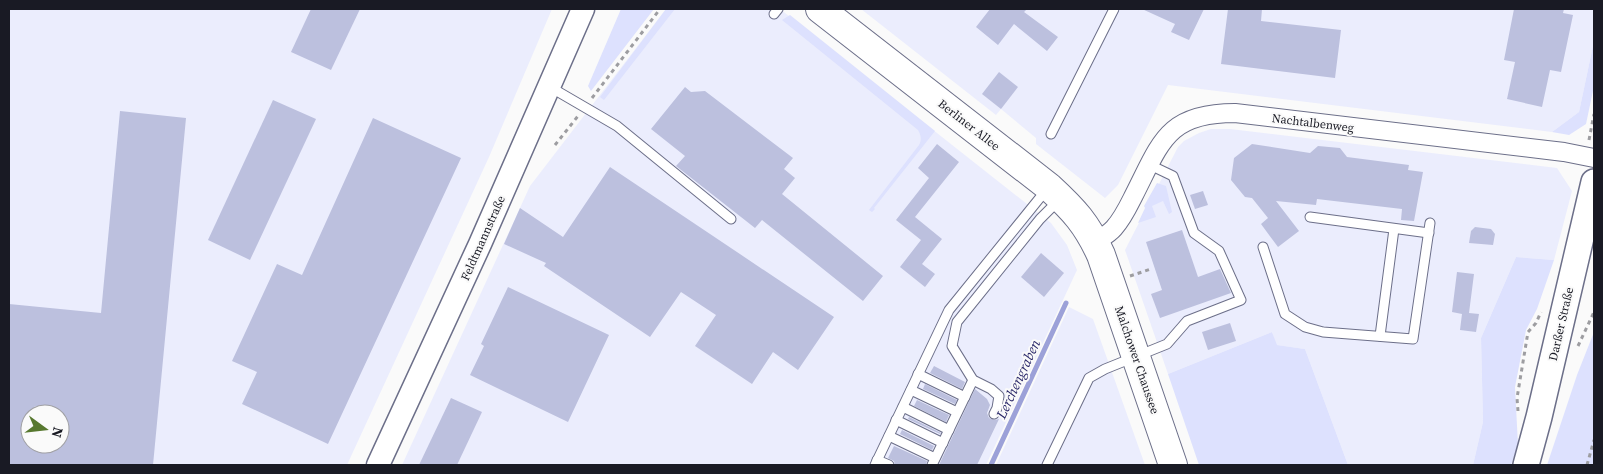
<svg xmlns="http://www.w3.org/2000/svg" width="1603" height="474" viewBox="0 0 1603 474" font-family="'Source Serif 4',serif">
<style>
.built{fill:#ebedfd;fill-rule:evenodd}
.green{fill:#dde1fe}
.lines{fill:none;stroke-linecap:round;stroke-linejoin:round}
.stream{stroke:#9ca1d8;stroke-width:5}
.building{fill:#bcc0de;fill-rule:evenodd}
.service-casing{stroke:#6c6f89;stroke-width:11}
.minor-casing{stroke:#6c6f89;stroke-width:20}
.tertiary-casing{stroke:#6c6f89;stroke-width:25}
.secondary-casing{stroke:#6c6f89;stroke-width:28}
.primary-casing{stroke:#6c6f89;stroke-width:30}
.path{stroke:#9d9da1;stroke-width:3;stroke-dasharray:4 4;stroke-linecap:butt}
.service{stroke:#fff;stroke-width:9}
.minor{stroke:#fff;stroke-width:18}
.tertiary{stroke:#fff;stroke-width:22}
.secondary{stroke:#fff;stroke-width:25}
.primary{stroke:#fff;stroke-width:28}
.labels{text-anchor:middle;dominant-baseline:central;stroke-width:4;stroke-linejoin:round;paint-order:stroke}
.street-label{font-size:12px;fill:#191a24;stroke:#fafafa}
.water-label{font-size:14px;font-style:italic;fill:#2b296a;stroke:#fafafa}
</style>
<rect width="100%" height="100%" fill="#fafafa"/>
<!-- built -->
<g class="built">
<path d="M9,9H552L489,157L347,465H9ZM30,414H60V444H30Z"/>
<path d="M666,9H780L1051,223L1067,245L1077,270L986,465H402L530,186Z"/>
<path d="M861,9H1594V41L1579,112L1552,132L1168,85L1118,185L1105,198L1036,144V138L1001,109L996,115Z"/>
<path d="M1211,129H1230L1557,168L1572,191L1554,260L1516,257L1481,338L1483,422L1473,465H1348L1305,349L1276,345L1272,332L1168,374L1125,250L1178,147L1184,141L1199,133Z"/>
<path d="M1069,307L1093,319L1145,465H996Z"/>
</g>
<!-- green -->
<g class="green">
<path d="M621,9H654L591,91L588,86Z"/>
<path d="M666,9H675L604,100L600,97Z"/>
<path d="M790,15L935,131L874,208L875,209L872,212L869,210L919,145C922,140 921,135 918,130L782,20Z"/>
<path d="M1594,41V86L1586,124L1569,135L1552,132L1579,112Z"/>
<path d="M1157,183L1166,186L1172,212L1169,214L1163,201L1152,206L1156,217L1138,223L1145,208L1144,206Z"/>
<path d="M1516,257L1554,260L1537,309L1526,330L1515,387L1518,445L1511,465H1473L1483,422L1481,338Z"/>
<path d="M1272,332L1277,345L1305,349L1348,465H1199L1168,374Z"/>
<path d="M1594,332V465H1547L1577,375Z"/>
</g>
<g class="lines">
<!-- stream -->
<path class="stream" d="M991,465L1066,303"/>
</g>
<!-- building -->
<g class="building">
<path d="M311,9H360L331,70L291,52Z"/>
<path d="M990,9H1027L1024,12L1058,37L1047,51L1014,24L998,45L976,27Z"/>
<path d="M1142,9H1204L1189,40L1171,32L1175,24Z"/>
<path d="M1228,9H1262L1261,21L1341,30L1335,78L1221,64Z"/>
<path d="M1514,9H1564L1563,13L1573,15L1561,72L1550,70L1542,107L1507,99L1515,62L1504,60Z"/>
<path d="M999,72L1018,87L1001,109L982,94Z"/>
<path d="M685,87L691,92L705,91L793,158L784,169L795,178L782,194L883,276L863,301L762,220L755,228L676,166L685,156L651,129Z"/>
<path d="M273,100L316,119L250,260L208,240Z"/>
<path d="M120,111L186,118L153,465H9V304L101,313ZM30,414H60V444H30Z"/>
<path d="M373,118L461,158L328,444L242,404L257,372L232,361L277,264L302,275Z"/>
<path d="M937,144L959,162L915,217L942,239L922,264L935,274L925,287L900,267L921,240L896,220L929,178L918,168Z"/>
<path d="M1252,144L1310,153L1318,146L1340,148L1347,157L1409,165L1408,170L1423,172L1414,221L1401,220L1402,209L1317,199L1316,205L1276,201L1299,231L1278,247L1261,224L1268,218L1252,198L1245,197L1231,180L1234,158Z"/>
<path d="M610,167L834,317L798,370L773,352L752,384L695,346L716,315L681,292L650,337L544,266L546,263L504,244L520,208L563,237Z"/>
<path d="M1203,191L1208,205L1195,209L1190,195Z"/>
<path d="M1475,227L1491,229L1495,234L1493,245L1469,243L1471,231Z"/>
<path d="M1182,230L1198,277L1220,269L1231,293L1160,318L1151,294L1162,290L1146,242Z"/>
<path d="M1041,253L1064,273L1044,297L1021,277Z"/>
<path d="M1457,272L1474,274L1469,313L1479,314L1476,332L1460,330L1462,314L1452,312Z"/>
<path d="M508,287L609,335L568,422L470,375L484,346L481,344Z"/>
<path d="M1230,323L1236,341L1208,350L1202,332Z"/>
<path d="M934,366L965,382L962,389L930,373Z"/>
<path d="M925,384L957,400L955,404L923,389Z"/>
<path d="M975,389L987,399L990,405L987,413L989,418L994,420L999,419L977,465H939Z"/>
<path d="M451,398L482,412L457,465H419Z"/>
<path d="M917,400L949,415L946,422L914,406Z"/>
<path d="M909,417L941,433L940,434L908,419Z"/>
<path d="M902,430L934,446L932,450L900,434Z"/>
<path d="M894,446L927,461L926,465H895L894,461L888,458Z"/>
</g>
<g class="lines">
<defs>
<g id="service">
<path d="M774,14L778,9"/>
<path d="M550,87L617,126L731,219"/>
<path d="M1051,134L1114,9"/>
<path d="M1310,217L1429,233"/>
<path d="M1263,247L1285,314L1305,327L1323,332L1413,339L1430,223"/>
<path d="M1380,336L1394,229"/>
<path d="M918,374L965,397"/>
<path d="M911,390L957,412"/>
<path d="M903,407L949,430"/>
<path d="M994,414L997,408L999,396L991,389L973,380L952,346L957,322L1040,219L1059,200"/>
<path d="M896,420L943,443"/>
<path d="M889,436L935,458"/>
<path d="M877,460L889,465"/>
<path d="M875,465L949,310L1047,189"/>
<path d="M932,465L973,380"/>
<path d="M1047,465L1089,378L1105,369L1167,344L1187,321L1241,300L1219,251L1194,233L1173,176L1150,165"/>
</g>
<path id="minor" d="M1095,242C1101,238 1109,234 1114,228C1123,218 1128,207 1134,195C1161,142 1167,113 1235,113L1564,152L1594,158"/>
<path id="tertiary" d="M378,465L480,244L583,9"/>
<path id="secondary" d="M1526,465L1539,417L1594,182"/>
<path id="primary" d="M820,9L1049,187C1074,210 1087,224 1101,255L1173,465"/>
</defs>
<!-- service casing -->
<use href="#service" class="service-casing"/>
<!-- minor casing -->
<use href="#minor" class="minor-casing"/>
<!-- tertiary casing -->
<use href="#tertiary" class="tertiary-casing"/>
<!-- secondary casing -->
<use href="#secondary" class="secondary-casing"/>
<!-- primary casing -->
<use href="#primary" class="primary-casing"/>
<!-- path -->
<g class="path">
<path d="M592,98L660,9"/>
<path d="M1589,140L1594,114"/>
<path d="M555,145L578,116"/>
<path d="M1130,276L1151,269"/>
<path d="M1578,346L1594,312"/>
<path d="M1518,411L1517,398L1528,332L1536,323L1541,312"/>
<path d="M1587,465L1594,440"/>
</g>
<!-- service -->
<use href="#service" class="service"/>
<!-- minor -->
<use href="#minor" class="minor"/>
<!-- tertiary -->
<use href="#tertiary" class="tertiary"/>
<!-- secondary -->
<use href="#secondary" class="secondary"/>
<!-- primary -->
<use href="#primary" class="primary"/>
</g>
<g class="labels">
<!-- street labels -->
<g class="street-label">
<text transform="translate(1313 123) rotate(7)">Nachtalbenweg</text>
<text transform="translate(969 125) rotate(38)">Berliner Allee</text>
<text transform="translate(483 238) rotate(-66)">Feldtmannstraße</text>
<text transform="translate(1561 324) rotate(-77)">Darßer Straße</text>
<text transform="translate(1137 360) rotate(71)">Malchower Chaussee</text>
</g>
<!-- water labels -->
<g class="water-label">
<text transform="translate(1018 379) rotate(-65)">Lerchengraben</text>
</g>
</g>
<!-- border -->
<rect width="1603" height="474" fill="none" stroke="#191a24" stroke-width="20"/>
<!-- north arrow -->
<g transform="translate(45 429) rotate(105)"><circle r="24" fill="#fafafa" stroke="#a0a0a4"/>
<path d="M0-4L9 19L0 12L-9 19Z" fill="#57782f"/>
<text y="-8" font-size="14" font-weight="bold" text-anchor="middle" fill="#191a24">N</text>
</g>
</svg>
